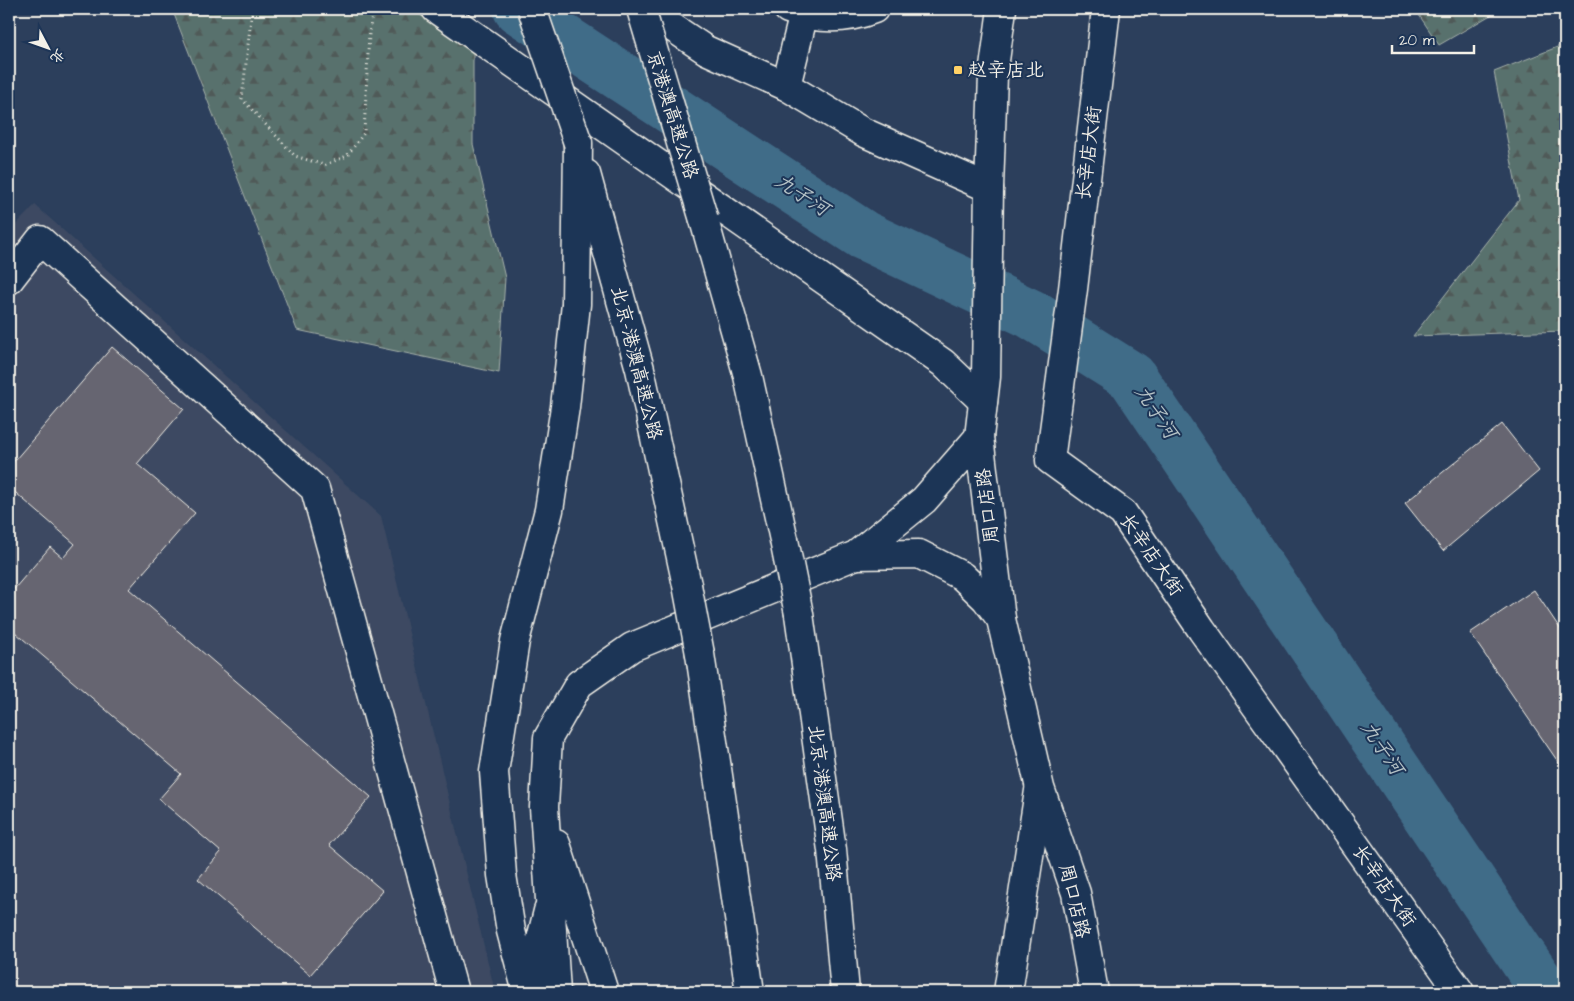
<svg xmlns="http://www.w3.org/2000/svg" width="1574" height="1001" viewBox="0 0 1574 1001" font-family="'Architects Daughter','LXGW WenKai TC',sans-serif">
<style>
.built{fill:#3d4a62}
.forest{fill:url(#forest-firs);stroke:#a6b1aa}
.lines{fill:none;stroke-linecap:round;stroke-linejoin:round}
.river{stroke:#416c88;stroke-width:50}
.building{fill:#666571;stroke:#f4f1e8}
.minor-casing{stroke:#f4f1e8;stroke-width:31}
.major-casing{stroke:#f4f1e8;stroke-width:31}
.highway-casing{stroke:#f4f1e8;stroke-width:31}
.path{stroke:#f4f1e8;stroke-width:3;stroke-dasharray:1 4;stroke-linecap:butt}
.minor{stroke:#1d3557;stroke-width:28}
.major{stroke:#1d3557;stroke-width:28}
.highway{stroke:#1d3557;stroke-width:28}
.highway-bridge-casing{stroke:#f4f1e8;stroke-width:31;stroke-linecap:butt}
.highway-bridge{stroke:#1d3557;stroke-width:28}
.poi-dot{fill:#ffd166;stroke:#1d3557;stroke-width:2}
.labels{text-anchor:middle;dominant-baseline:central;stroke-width:4;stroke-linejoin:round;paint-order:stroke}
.poi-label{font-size:19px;fill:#f4f1e8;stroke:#1d3557;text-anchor:start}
.street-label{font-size:19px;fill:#f4f1e8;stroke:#1d3557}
.water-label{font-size:20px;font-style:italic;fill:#b5c2c6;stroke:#1d3557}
</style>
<defs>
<pattern id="forest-firs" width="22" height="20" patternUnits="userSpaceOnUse" patternTransform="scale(1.25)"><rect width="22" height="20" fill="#59716d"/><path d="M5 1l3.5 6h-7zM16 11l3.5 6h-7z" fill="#505a58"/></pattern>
</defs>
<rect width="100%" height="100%" fill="#2c3f5c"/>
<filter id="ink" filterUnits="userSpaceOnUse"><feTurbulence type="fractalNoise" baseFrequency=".02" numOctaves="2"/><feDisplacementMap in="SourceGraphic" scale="10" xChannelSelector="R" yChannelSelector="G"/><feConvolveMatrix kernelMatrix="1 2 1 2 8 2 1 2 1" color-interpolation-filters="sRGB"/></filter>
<g filter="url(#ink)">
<!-- built -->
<path class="built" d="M35,205L381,516L495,992H9V232Z"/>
<!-- forest -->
<g class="forest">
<path d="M172,9H411L473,51V144L505,278L499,373L297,330Z"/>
<path d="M1415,9H1501L1439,45Z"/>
<path d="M1565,44V331L1413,336L1519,200L1494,72Z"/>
</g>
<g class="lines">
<!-- river -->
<path class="river" d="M518,9L863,235L1031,314L1132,377L1546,992"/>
</g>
<!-- building -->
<g class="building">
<path d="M112,347L184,409L137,464L195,513L129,589L371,797L329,845L383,891L310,975L198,879L221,852L159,799L181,774L9,627V595L50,547L63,558L75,544L9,487V467Z"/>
<path d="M1502,424L1539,471L1443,551L1405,503Z"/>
<path d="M1534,590L1565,636V772L1470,633Z"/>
</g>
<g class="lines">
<defs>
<g id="minor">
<path d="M436,9L943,363L983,401"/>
<path d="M645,9L706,50L786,86L863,132L989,188"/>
<path d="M1106,9L1073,289L1050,460L1123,513L1202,630L1460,992"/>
<path d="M786,86L805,9"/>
<path d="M9,280L40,240L315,489L454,992"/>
<path d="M528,992L548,911"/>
</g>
<path id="major" d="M1001,619L979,437L986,377L989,188L993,75L1002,9"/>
<g id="highway">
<path d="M788,9C817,20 846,20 874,9"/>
<path d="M586,174L640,369L687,585"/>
<path d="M704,220L748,376L784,540"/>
<path d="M856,555L919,554L962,576L986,599L1001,619L1040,788L1076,893L1094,992"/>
<path d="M799,614L832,850L845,992"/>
<path d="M700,654L750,992"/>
<path d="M556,844L604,992"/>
<path d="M527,992L511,931L502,875L494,772L515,641L549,510L565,407L576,304L578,143"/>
<path d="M556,992L544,807L548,738L579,684L632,647L856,555L924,500L979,437"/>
<path d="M1008,992L1039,791"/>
</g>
</defs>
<!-- minor casing -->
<use href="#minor" class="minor-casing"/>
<!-- major casing -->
<use href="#major" class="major-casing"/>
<!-- highway casing -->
<use href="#highway" class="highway-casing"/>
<!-- path -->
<path class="path" d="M252,9L242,99L295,156L324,165L347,156L364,133L369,34L373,9"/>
<!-- minor -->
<use href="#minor" class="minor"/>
<!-- major -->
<use href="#major" class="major"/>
<!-- highway -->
<use href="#highway" class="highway"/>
<defs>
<g id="highway-bridge">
<path d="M532,9L578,143"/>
<path d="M641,9L704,220"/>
<path d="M784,540L799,614"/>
<path d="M687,585L700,654"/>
</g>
</defs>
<!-- highway-bridge casing -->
<use href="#highway-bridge" class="highway-bridge-casing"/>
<!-- highway-bridge -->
<use href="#highway-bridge" class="highway-bridge"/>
</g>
</g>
<!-- markers -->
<rect class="poi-dot" x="953" y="65" width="10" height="10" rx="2.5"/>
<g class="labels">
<!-- poi labels -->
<g class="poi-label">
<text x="968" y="70">赵辛店北</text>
</g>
<!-- street labels -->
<g class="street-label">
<text transform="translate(672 115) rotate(73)">京港澳高速公路</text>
<text transform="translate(1089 153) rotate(-83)">长辛店大街</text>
<text transform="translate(636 363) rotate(76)">北京-港澳高速公路</text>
<text transform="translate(988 506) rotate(-97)">周口店路</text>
<text transform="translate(1151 555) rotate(55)">长辛店大街</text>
<text transform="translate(824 803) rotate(83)">北京-港澳高速公路</text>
<text transform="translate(1384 886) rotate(55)">长辛店大街</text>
<text transform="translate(1074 901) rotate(76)">周口店路</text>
</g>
<!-- water labels -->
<g class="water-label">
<text transform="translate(802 195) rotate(33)">九子河</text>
<text transform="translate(1156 412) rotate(56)">九子河</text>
<text transform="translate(1382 748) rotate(56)">九子河</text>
</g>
</g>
<!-- margin -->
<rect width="1574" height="1001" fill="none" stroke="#1d3557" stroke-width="30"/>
<rect x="15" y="15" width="1544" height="971" fill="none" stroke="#f4f1e8" stroke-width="2" filter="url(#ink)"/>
<!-- north arrow -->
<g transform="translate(48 48) rotate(131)" stroke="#1d3557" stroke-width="4" paint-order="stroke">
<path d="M0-4L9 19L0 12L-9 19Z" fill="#f4f1e8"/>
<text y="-8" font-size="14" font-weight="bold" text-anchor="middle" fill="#f4f1e8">北</text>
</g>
<!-- scale -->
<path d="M1392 45v8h82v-8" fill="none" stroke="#f4f1e8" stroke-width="2.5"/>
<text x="1399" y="45" font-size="15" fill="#f4f1e8" stroke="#1d3557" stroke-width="4" paint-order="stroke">20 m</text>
</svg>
